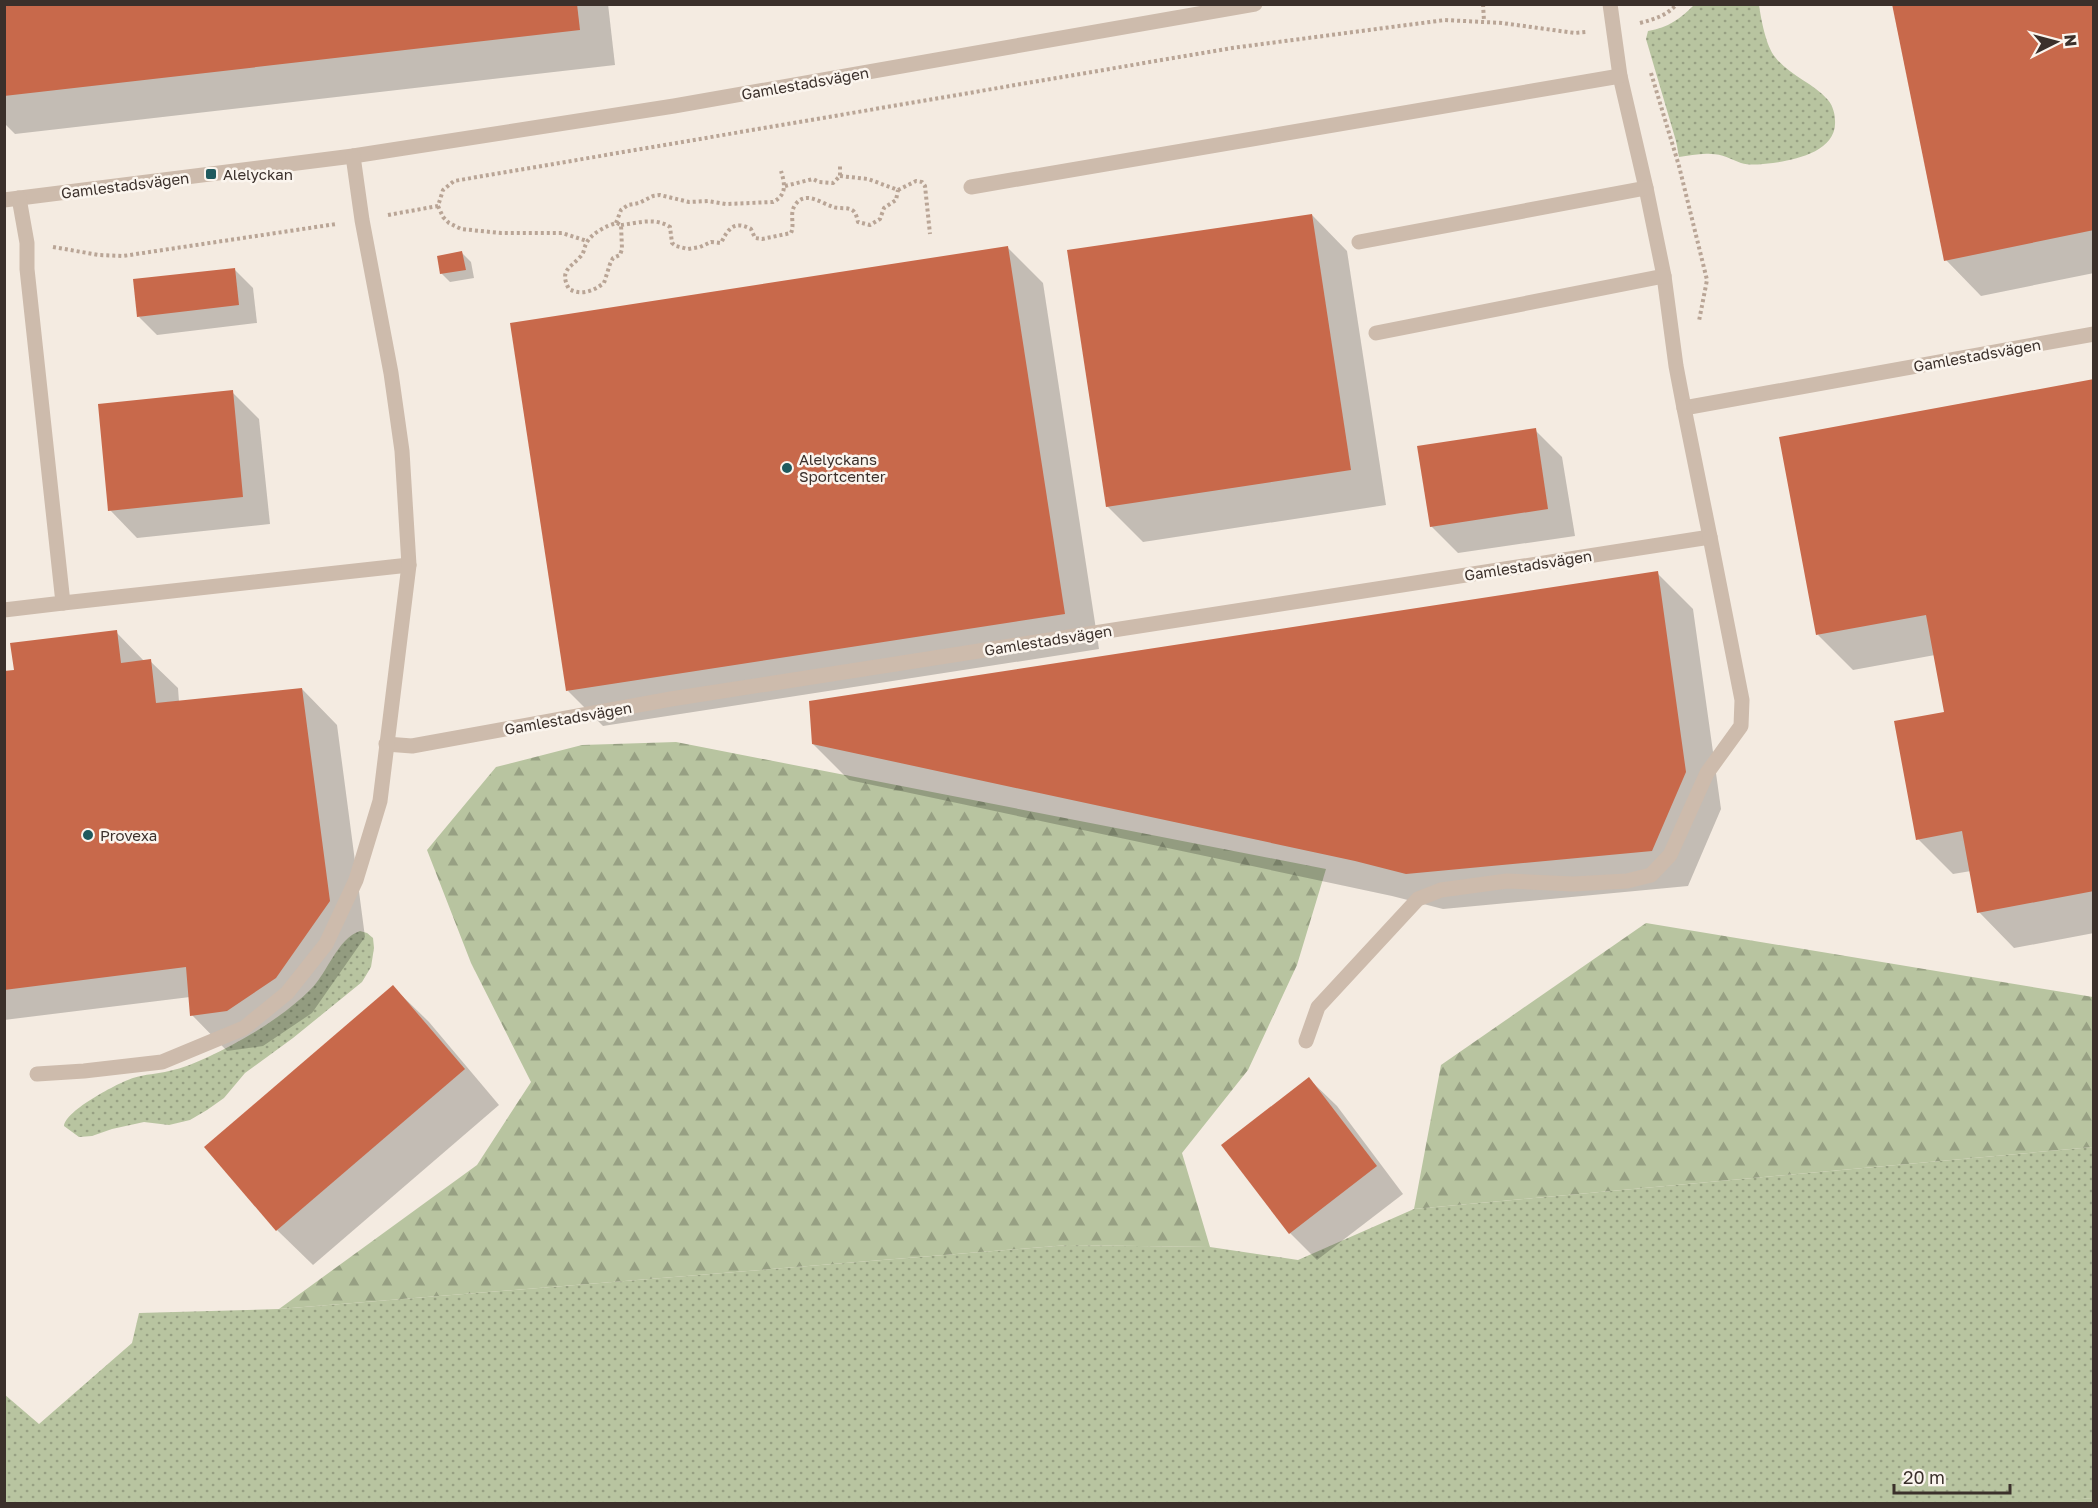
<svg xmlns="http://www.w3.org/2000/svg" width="2098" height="1508" viewBox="0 0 2098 1508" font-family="'Golos Text',sans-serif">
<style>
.grass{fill:url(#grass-dots)}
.forest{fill:url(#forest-firs)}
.shadow{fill:#0003}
.building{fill:#c8694b}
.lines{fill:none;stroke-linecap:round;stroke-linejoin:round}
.path{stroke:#b9a596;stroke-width:4;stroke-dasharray:3 3;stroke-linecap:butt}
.minor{stroke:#cdbbac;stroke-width:15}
.poi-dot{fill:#1f5a5e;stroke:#fbf5ee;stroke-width:2}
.labels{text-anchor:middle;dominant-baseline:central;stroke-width:5;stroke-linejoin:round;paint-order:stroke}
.street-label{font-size:15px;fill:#3b302b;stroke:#fbf5ee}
.poi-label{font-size:15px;fill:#3b302b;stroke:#fbf5ee;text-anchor:start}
</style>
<defs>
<pattern id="grass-dots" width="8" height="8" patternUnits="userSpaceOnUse" patternTransform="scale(1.5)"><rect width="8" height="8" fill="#b8c4a0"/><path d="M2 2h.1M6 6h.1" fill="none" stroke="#97a083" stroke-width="1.8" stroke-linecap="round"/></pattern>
<pattern id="forest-firs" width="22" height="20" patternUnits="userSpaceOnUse" patternTransform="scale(1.5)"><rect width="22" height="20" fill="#b8c4a0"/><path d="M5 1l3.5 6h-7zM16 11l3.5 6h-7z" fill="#97a083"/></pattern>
</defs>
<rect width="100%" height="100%" fill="#f4ebe1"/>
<!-- grass -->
<g class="grass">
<path d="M1694,5H1759C1761,19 1766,46 1775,57C1789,75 1813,83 1828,100C1833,106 1835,114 1835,121C1837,151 1796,160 1773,163C1762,164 1751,166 1741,163C1731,159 1722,154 1711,154C1700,153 1689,156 1679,157L1676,141L1646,39L1648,31C1668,28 1681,18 1694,5Z"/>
<path d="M360,931L367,933L373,938L374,948L371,967L362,982L293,1038L245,1073L224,1098L207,1110L190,1120L169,1125L144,1122L112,1129L92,1136L79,1137L64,1126C66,1110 118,1083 133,1078C145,1074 158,1074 169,1071C183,1068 195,1063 208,1057C244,1040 283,1017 311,989C328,972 337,939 360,931Z"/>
<path d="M2093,1147V1498L2022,1504L5,1503L4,1394L39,1424L132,1343L139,1313L279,1309L1068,1245L1210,1247L1298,1260L1414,1209Z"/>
</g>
<!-- forest -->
<g class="forest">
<path d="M676,742L1326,869L1297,965L1248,1070L1182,1153L1210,1247L1068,1245L279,1309L477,1165L531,1082L471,963L427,850L496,767L582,745Z"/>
<path d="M1646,923L2093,997V1147L1414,1209L1441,1065Z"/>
<path d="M2093,1498V1503H2022Z"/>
</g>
<!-- shadow -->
<g class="shadow">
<path d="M4,4H608L615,65L15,134L4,123Z"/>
<path d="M2094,4V273L1981,296L1946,260Z"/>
<path d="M1312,215L1347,251L1386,505L1143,542L1107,506Z"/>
<path d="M1007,247L1043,283L1099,649L603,726L568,691Z"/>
<path d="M462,253L471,262L474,278L450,282L441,273Z"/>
<path d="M234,269L253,288L257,323L157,335L139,317Z"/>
<path d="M2094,380V933L2014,948L1979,912L1971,871L1953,874L1918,839L1945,713L1935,655L1853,670L1818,635Z"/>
<path d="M232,392L259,419L270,524L137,538L110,510Z"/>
<path d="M1535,430L1562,457L1575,536L1458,553L1431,526Z"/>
<path d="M1657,573L1693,609L1721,809L1688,886L1443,909L1392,896L849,780L813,744Z"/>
<path d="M116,632L144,661H150L178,688L179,702L302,689L337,725L365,937L312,1013L263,1046L227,1051L192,1015L190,997L4,1020V673L15,672Z"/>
<path d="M393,987L429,1022L499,1105L313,1265L277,1230Z"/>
<path d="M1309,1079L1337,1106L1403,1194L1317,1260L1290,1233Z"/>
</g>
<!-- building -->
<g class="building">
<path d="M4,4H577L580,30L4,96Z"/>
<path d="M1892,4H2094V230L1944,261Z"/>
<path d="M1312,214L1351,470L1106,507L1067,250Z"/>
<path d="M1008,246L1065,614L566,691L510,323Z"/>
<path d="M462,251L466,270L440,274L437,256Z"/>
<path d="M235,268L239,305L137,317L133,279Z"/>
<path d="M2094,379V891L1977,913L1962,831L1916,840L1894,721L1944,712L1926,615L1816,635L1779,437Z"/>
<path d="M233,390L243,497L108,511L98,404Z"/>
<path d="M1536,428L1548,509L1430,527L1417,446Z"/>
<path d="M1658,571L1686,772L1652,851L1406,874L1355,861L812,744L809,701Z"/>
<path d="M117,630L121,663L151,659L156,703L302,688L330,901L276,978L227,1011L190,1016L186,967L4,990V671L14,670L10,643Z"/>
<path d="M393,985L465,1069L276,1231L204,1147Z"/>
<path d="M1309,1077L1377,1166L1289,1234L1221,1145Z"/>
</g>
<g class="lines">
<!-- path -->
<g class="path">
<path d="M1483,4L1484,21"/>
<path d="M1640,23C1655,19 1666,16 1677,4"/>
<path d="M1651,73L1679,166L1707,280L1699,321"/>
<path d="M840,176L868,179L898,190L916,181L922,182L925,186L930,234"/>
<path d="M785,186L813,179L819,182L833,183L840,176V166"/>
<path d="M438,206L443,217L449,223L461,229L501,233H562L587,241"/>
<path d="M388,215L438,206L443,190L454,181L1232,48L1445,20L1502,23L1575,33L1586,32"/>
<path d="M616,223L621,210L628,205L639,203L653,196L660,195L689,202L708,201L726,204L773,202C787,195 785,184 781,171"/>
<path d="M617,223L621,225L622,249L620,255L613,258L610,264L604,283C593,291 582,296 569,289C559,271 570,268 580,257C584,254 584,248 586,244C590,234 607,225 617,223Z"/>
<path d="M621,225C638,223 655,217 670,227L672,243L676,246L688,249L700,247L711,242L721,243C728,229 734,220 751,229L755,238L762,239L791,233C795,224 789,214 795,205C805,190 821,203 833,207C839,209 847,207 852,210C856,212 857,218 858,222L870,225L880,219L884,208L896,200L898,190"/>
<path d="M53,247L99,255L123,256L336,224"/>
</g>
<!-- minor -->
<g class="minor">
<path d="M1610,4L1620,76L1646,188L1664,276L1676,366L1684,408L2094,334"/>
<path d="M971,187L1620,76"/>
<path d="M4,200L353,156L674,106L1255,4"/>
<path d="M1359,242L1646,188"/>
<path d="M1376,333L1664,276"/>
<path d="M63,603L409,565"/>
<path d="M4,610L63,603L27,269V243L19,198"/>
<path d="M386,744L412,746L671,699L1710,537L1684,408"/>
<path d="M1306,1041L1318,1007L1418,899L1441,890L1507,881L1573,884L1627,881L1651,875L1670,855L1707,773L1741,726L1742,700L1710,537"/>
<path d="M37,1074L84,1071L162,1062L244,1028L287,993L326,944L356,880L380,801L409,565L402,451L391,373L362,220L353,156"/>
</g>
</g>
<!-- markers -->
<g class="poi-dot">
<rect x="205" y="168" width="12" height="12" rx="3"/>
<circle cx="787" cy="468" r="6"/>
<circle cx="88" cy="835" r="6"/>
</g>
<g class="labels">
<!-- street labels -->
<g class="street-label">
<text transform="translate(805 83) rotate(-10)">Gamlestadsvägen</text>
<text transform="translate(125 185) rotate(-7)">Gamlestadsvägen</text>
<text transform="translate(1977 355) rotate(-10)">Gamlestadsvägen</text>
<text transform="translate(1528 565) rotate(-9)">Gamlestadsvägen</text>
<text transform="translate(1048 640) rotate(-9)">Gamlestadsvägen</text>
<text transform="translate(568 718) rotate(-10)">Gamlestadsvägen</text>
</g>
<!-- poi labels -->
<g class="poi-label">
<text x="223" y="174">Alelyckan</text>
<text x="799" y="459">Alelyckans<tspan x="799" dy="17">Sportcenter</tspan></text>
<text x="100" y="835">Provexa</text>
</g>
</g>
<!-- border -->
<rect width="2098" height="1508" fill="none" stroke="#3b302b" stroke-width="12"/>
<!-- north arrow -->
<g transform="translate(2056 42) rotate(84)" stroke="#fbf5ee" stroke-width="4.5" paint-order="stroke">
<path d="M0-4.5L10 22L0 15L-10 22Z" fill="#3b302b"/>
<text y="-9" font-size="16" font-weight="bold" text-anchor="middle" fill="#3b302b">N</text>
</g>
<!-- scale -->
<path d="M1894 1484v9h116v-9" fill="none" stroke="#3b302b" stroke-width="3"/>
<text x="1903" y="1484" font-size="18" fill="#3b302b" stroke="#fbf5ee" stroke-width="4.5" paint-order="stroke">20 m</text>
</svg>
